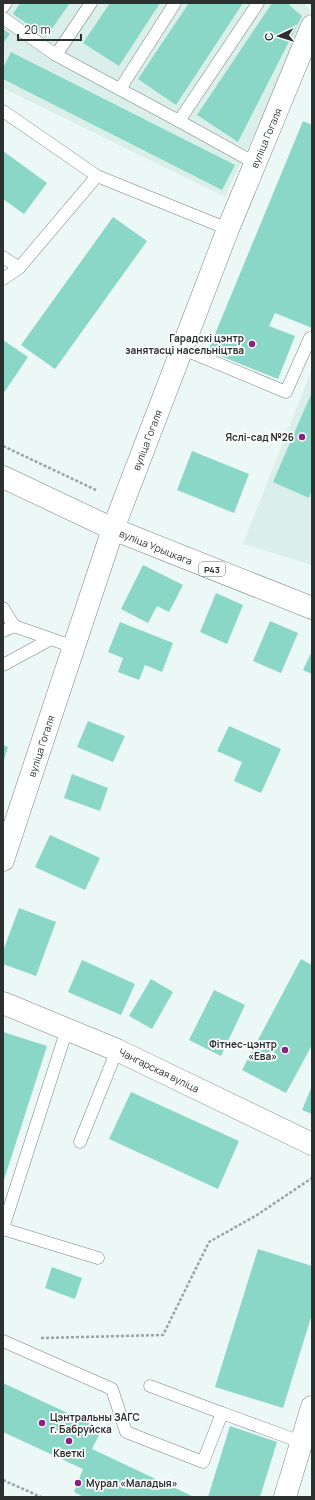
<svg xmlns="http://www.w3.org/2000/svg" width="315" height="1500" viewBox="0 0 315 1500" font-family="Manrope,sans-serif">
<style>
.built{fill:#daefea}
.building{fill:#8ad7c8}
.lines{fill:none;stroke-linecap:round;stroke-linejoin:round}
.service-casing{stroke:#7b8583;stroke-width:13}
.minor-casing{stroke:#7b8583;stroke-width:23}
.tertiary-casing{stroke:#7b8583;stroke-width:23}
.primary-casing{stroke:#7b8583;stroke-width:23}
.path{stroke:#9ba4a2;stroke-width:2.5;stroke-dasharray:3 2;stroke-linecap:butt}
.service{stroke:#fff;stroke-width:12}
.minor{stroke:#fff;stroke-width:22}
.tertiary{stroke:#fff;stroke-width:22}
.primary{stroke:#fff;stroke-width:22}
.poi-dot{fill:#8b2085;stroke:#fff;stroke-width:1.5}
.labels{text-anchor:middle;dominant-baseline:central;stroke-width:3.5;stroke-linejoin:round;paint-order:stroke}
.shield{fill:#fff;stroke:#6b6f6e;stroke-width:1}
.shield-label{font-size:9px;font-weight:bold;fill:#2c3130}
.street-label{font-size:10px;fill:#2c3130;stroke:#fff}
.poi-label{font-size:10px;font-weight:bold;fill:#2c3130;stroke:#fff;text-anchor:end}
</style>
<rect width="100%" height="100%" fill="#ecf8f5"/>
<!-- built -->
<g class="built">
<path d="M3,3H304L311,11L225,197L3,88Z"/>
<path d="M312,369V565L243,544Z"/>
</g>
<!-- building -->
<g class="building">
<path d="M20,3H70L46,37L13,14Z"/>
<path d="M110,3H160L119,66L83,43Z"/>
<path d="M189,3H243L176,105L138,79Z"/>
<path d="M272,3H290L289,5L302,16L238,142L197,115Z"/>
<path d="M3,29L10,34L3,43Z"/>
<path d="M11,52L235,165L222,190L3,79V68Z"/>
<path d="M303,121L312,125V328L275,313L269,326L295,336L278,379L208,351Z"/>
<path d="M3,151L47,183L24,214L3,199Z"/>
<path d="M113,217L147,241L55,369L21,345Z"/>
<path d="M3,340L28,357L3,394Z"/>
<path d="M312,392V489L309,498L273,482Z"/>
<path d="M192,451L249,474L234,513L177,490Z"/>
<path d="M143,565L183,585L169,612L157,606L148,623L121,609Z"/>
<path d="M216,593L243,605L227,644L200,632Z"/>
<path d="M270,621L298,633L281,673L253,661Z"/>
<path d="M120,622L173,643L162,672L145,665L139,680L118,672L123,658L108,652Z"/>
<path d="M312,651V674L303,670Z"/>
<path d="M88,721L125,736L113,762L77,747Z"/>
<path d="M229,726L281,749L261,793L234,781L242,762L217,751Z"/>
<path d="M3,745L8,747L3,763Z"/>
<path d="M72,774L108,788L100,811L64,798Z"/>
<path d="M50,835L100,858L85,890L35,867Z"/>
<path d="M19,908L56,922L36,976L3,964V951Z"/>
<path d="M301,959L312,965V1045L286,1093L242,1070Z"/>
<path d="M82,960L135,984L121,1015L68,992Z"/>
<path d="M151,979L173,992L152,1029L129,1016Z"/>
<path d="M214,990L245,1005L221,1056L189,1040Z"/>
<path d="M3,1032L47,1046L3,1183Z"/>
<path d="M312,1086V1114L302,1110Z"/>
<path d="M131,1092L239,1141L218,1189L109,1139Z"/>
<path d="M258,1249L312,1266V1314L283,1408L215,1387Z"/>
<path d="M52,1267L82,1278L75,1299L45,1288Z"/>
<path d="M3,1383L102,1429L92,1449L194,1497H84L74,1492L83,1469L3,1432Z"/>
<path d="M230,1426L277,1442L260,1497H208Z"/>
</g>
<g class="lines">
<defs>
<g id="service">
<path d="M91,3L56,55L179,121L258,3"/>
<path d="M3,7L6,3"/>
<path d="M3,18L56,55"/>
<path d="M120,89L175,3"/>
<path d="M3,111L97,176"/>
<path d="M179,121L255,163"/>
<path d="M3,257L19,268"/>
<path d="M3,279L19,268L97,176L228,229"/>
<path d="M183,349L286,392L310,338"/>
<path d="M3,608L14,626"/>
<path d="M3,631L14,626L74,647"/>
<path d="M3,665L51,639"/>
<path d="M80,1142L117,1050"/>
<path d="M3,1228L67,1029"/>
<path d="M3,1229L98,1258"/>
<path d="M3,1341L112,1389L126,1432L203,1462L222,1413L301,1442"/>
<path d="M150,1386L222,1413"/>
</g>
<g id="minor">
<path d="M3,860L113,529L228,229L312,26"/>
<path d="M3,1003L117,1050L312,1144"/>
</g>
<path id="tertiary" d="M285,1497L312,1407"/>
<path id="primary" d="M3,477L113,529L312,608"/>
</defs>
<!-- service casing -->
<use href="#service" class="service-casing"/>
<!-- minor casing -->
<use href="#minor" class="minor-casing"/>
<!-- tertiary casing -->
<use href="#tertiary" class="tertiary-casing"/>
<!-- primary casing -->
<use href="#primary" class="primary-casing"/>
<!-- path -->
<g class="path">
<path d="M3,446L96,490"/>
<path d="M41,1338L163,1335L209,1242L257,1215L312,1178"/>
<path d="M3,1480L41,1497"/>
</g>
<!-- service -->
<use href="#service" class="service"/>
<!-- minor -->
<use href="#minor" class="minor"/>
<!-- tertiary -->
<use href="#tertiary" class="tertiary"/>
<!-- primary -->
<use href="#primary" class="primary"/>
</g>
<!-- markers -->
<g class="poi-dot">
<circle cx="252" cy="344" r="4"/>
<circle cx="302" cy="437" r="4"/>
<circle cx="285" cy="1050" r="4"/>
<circle cx="42" cy="1423" r="4"/>
<circle cx="69" cy="1441" r="4"/>
<circle cx="78" cy="1483" r="4"/>
</g>
<g class="labels">
<!-- shield labels -->
<rect class="shield" x="199" y="562" width="26" height="14" rx="3"/>
<g class="shield-label">
<text x="212" y="569">Р43</text>
</g>
<!-- street labels -->
<g class="street-label">
<text transform="translate(266 138) rotate(-67)">вуліца Гогаля</text>
<text transform="translate(147 440) rotate(-69)">вуліца Гогаля</text>
<text transform="translate(156 547) rotate(22)">вуліца Урыцкага</text>
<text transform="translate(41 746) rotate(-72)">вуліца Гогаля</text>
<text transform="translate(159 1070) rotate(26)">Чангарская вуліца</text>
</g>
<!-- poi labels -->
<g class="poi-label">
<text x="244" y="338">Гарадскі цэнтр<tspan x="244" dy="12">занятасці насельніцтва</tspan></text>
<text x="294" y="437">Яслі-сад №26</text>
<text x="277" y="1044">Фітнес-цэнтр<tspan x="277" dy="12">«Ева»</tspan></text>
<text x="50" y="1417" text-anchor="start">Цэнтральны ЗАГС<tspan x="50" dy="12">г. Бабруйска</tspan></text>
<text x="69" y="1453" text-anchor="middle">Кветкі</text>
<text x="86" y="1483" text-anchor="start">Мурал «Маладыя»</text>
</g>
</g>
<!-- border -->
<rect width="315" height="1500" fill="none" stroke="#2c3130" stroke-width="8"/>
<!-- north arrow -->
<g transform="translate(279 36) rotate(266)" stroke="#ffffff" stroke-width="3" paint-order="stroke">
<path d="M0-3L7 15L0 10L-7 15Z" fill="#2c3130"/>
<text y="-6" font-size="11" font-weight="bold" text-anchor="middle" fill="#2c3130">С</text>
</g>
<!-- scale -->
<path d="M18 34v6h63v-6" fill="none" stroke="#2c3130" stroke-width="2"/>
<text x="24" y="34" font-size="12" fill="#2c3130" stroke="#ffffff" stroke-width="3" paint-order="stroke">20 m</text>
</svg>
